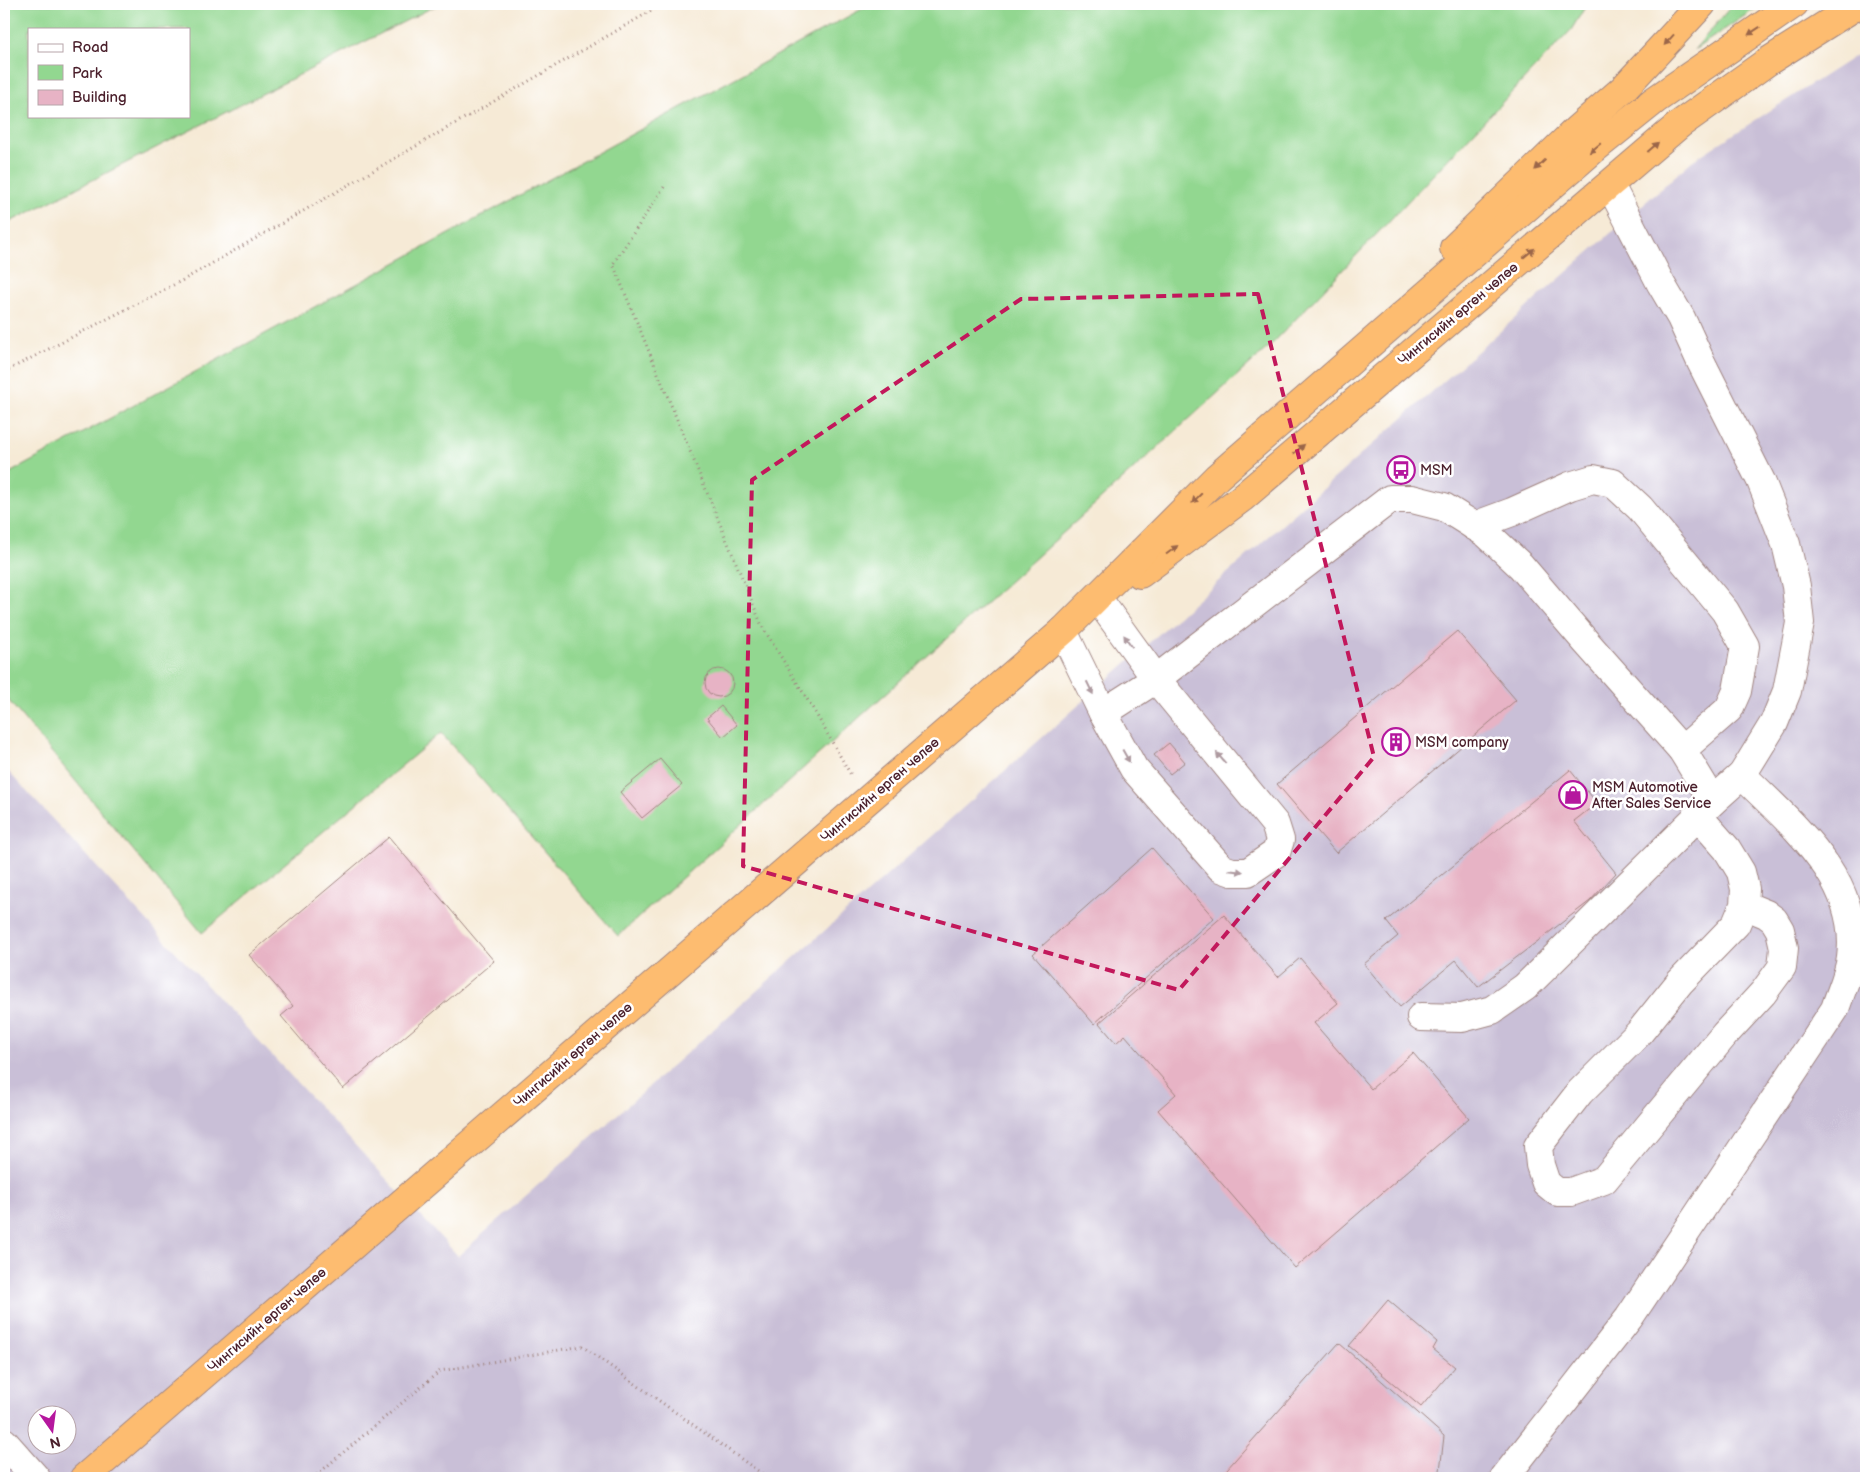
<svg xmlns="http://www.w3.org/2000/svg" width="1870" height="1482" viewBox="0 0 1870 1482" font-family="'Balsamiq Sans',sans-serif">
<style>
.industrial{fill:#c9bfd7;fill-rule:evenodd}
.green{fill:#92d790;stroke:#6e7b5e;fill-rule:evenodd}
.building{fill:#e7b3c5}
.lines{fill:none;stroke-linecap:round;stroke-linejoin:round}
.minor-casing{stroke:#a08480;stroke-width:30}
.highway-casing{stroke:#a08480;stroke-width:30}
.path{stroke:#a08480;stroke-width:3;stroke-dasharray:1 4;stroke-linecap:butt}
.minor{stroke:#fff;stroke-width:28}
.highway{stroke:#fdbc6f;stroke-width:28}
.oneway{fill:#9b664a}
.oneway2{fill:#ae9aa0}
.marked{fill:none;stroke:#c2185b;stroke-width:4;stroke-dasharray:10 6;stroke-linejoin:round}
.labels{text-anchor:middle;dominant-baseline:central;stroke-width:5;stroke-linejoin:round;paint-order:stroke}
.street-label{font-size:14px;fill:#4a1f2b;stroke:#fff}
.poi-label{font-size:14px;fill:#4a1f2b;stroke:#fff;text-anchor:start}
</style>
<rect width="100%" height="100%" fill="#fff"/>
<filter id="ink" filterUnits="userSpaceOnUse"><feTurbulence type="fractalNoise" baseFrequency=".02" numOctaves="2"/><feDisplacementMap in="SourceGraphic" scale="10" xChannelSelector="R" yChannelSelector="G"/><feConvolveMatrix kernelMatrix="1 2 1 2 8 2 1 2 1" color-interpolation-filters="sRGB"/></filter>
<filter id="wash" filterUnits="userSpaceOnUse"><feTurbulence type="fractalNoise" baseFrequency=".0096" numOctaves="4" result="noise"/><feDisplacementMap in="SourceGraphic" scale="20" xChannelSelector="R" yChannelSelector="G"/><feGaussianBlur stdDeviation="1.12" result="paint"/><feColorMatrix in="noise" values="0 0 0 0 0 0 0 0 0 0 0 0 0 0 0 0 0 1.4 0 .05"/><feComposite in="paint" operator="in"/></filter>
<g filter="url(#wash)">
<rect width="100%" height="100%" fill="#f6ead6"/>
<!-- industrial -->
<path class="industrial" d="M1866,49V1478H4V767L458,1256L1692,161ZM38,1414H68V1444H38Z"/>
<!-- green -->
<g class="green">
<path d="M4,4H439L4,225ZM29,29H189V116H29Z"/>
<path d="M871,4H1587L1571,30L1273,343L618,936L441,733L202,933L4,695V476Z"/>
<path d="M1733,4H1762L1694,50Z"/>
</g>
<g id="blocks">
<!-- building -->
<g class="building">
<path d="M1457,631L1516,700L1336,853L1277,784Z"/>
<circle cx="719" cy="683" r="14"/>
<path d="M721,706L737,725L723,737L707,718Z"/>
<path d="M1169,743L1185,762L1170,774L1154,755Z"/>
<path d="M660,759L682,785L642,818L620,792Z"/>
<path d="M1570,770L1597,803L1574,821L1616,873L1590,901L1478,987L1456,960L1400,1007L1364,964L1398,936L1386,921Z"/>
<path d="M389,837L494,961L343,1089L281,1016L293,1006L249,955Z"/>
<path d="M1152,848L1214,918L1094,1024L1033,954Z"/>
<path d="M1224,915L1278,977L1300,958L1338,1003L1314,1023L1371,1089L1413,1053L1469,1118L1295,1268L1158,1110L1176,1094L1125,1035L1116,1043L1099,1023Z"/>
<path d="M1388,1300L1437,1342L1433,1349L1455,1367L1421,1407L1349,1346Z"/>
<path d="M1339,1343L1444,1436L1440,1471L1433,1478H1219Z"/>
</g>
</g>
</g>
<g filter="url(#ink)">
<use href="#blocks" fill-opacity="0" stroke="#a08480" stroke-width="1"/>
<g class="lines">
<defs>
<g id="minor">
<path d="M1474,526L1512,512L1570,486L1593,479L1613,483L1640,508L1725,611L1745,646L1737,691L1729,709L1682,750"/>
<path d="M1063,631L1103,713L1134,769L1221,868L1232,872H1248L1276,853L1280,840L1275,824L1156,679L1101,603"/>
<path d="M1103,713L1156,679L1390,499H1412L1444,507L1487,534L1521,566L1586,642L1682,750L1713,801"/>
<path d="M1698,816L1727,849L1741,872L1745,889L1744,905L1736,924L1680,982L1639,1033L1580,1092L1538,1146L1540,1165L1546,1183L1557,1192H1571L1604,1180L1725,1034L1763,993L1782,967L1784,948L1780,930L1774,920L1766,914L1744,905"/>
<path d="M1421,1017L1462,1018L1492,1010L1525,987L1713,801L1742,775L1774,723L1787,691L1800,623L1796,586L1786,544L1761,481L1701,362L1681,318L1661,284L1610,185"/>
<path d="M4,1442L36,1478"/>
<path d="M1504,1478L1629,1318L1835,1009C1840,993 1849,975 1851,958C1861,879 1792,825 1742,775"/>
</g>
<g id="highway">
<path d="M1454,248L1577,129L1623,89L1702,4"/>
<path d="M1140,574L1242,498L1680,124L1767,62L1859,4"/>
<path d="M84,1478L1063,631L1217,477L1594,149L1655,100L1794,4"/>
</g>
</defs>
<!-- minor casing -->
<use href="#minor" class="minor-casing"/>
<!-- highway casing -->
<use href="#highway" class="highway-casing"/>
<!-- path -->
<g class="path">
<path d="M664,187L613,264L762,626L812,707L851,775"/>
<path d="M4,372L185,279L663,4"/>
<path d="M313,1478L440,1371L582,1346L768,1478"/>
</g>
<!-- minor -->
<use href="#minor" class="minor"/>
<!-- highway -->
<use href="#highway" class="highway"/>
</g>
<!-- one-way arrows -->
<defs><path id="oneway-solid" d="M-6-.8H1V-3.2L6.5 0L1 3.2V.8H-6Z" transform="scale(1.25)"/></defs>
<g class="oneway">
<use href="#oneway-solid" transform="translate(1754 31) rotate(146)"/>
<use href="#oneway-solid" transform="translate(1669 40) rotate(132)"/>
<use href="#oneway-solid" transform="translate(1653 147) rotate(-41)"/>
<use href="#oneway-solid" transform="translate(1595 148) rotate(140)"/>
<use href="#oneway-solid" transform="translate(1540 165) rotate(136)"/>
<use href="#oneway-solid" transform="translate(1529 253) rotate(-40)"/>
<use href="#oneway-solid" transform="translate(1299 449) rotate(-40)"/>
<use href="#oneway-solid" transform="translate(1197 498) rotate(135)"/>
<use href="#oneway-solid" transform="translate(1172 550) rotate(-37)"/>
</g>
<g class="oneway2">
<use href="#oneway-solid" transform="translate(1128 641) rotate(-125)"/>
<use href="#oneway-solid" transform="translate(1090 688) rotate(64)"/>
<use href="#oneway-solid" transform="translate(1126 756) rotate(61)"/>
<use href="#oneway-solid" transform="translate(1221 758) rotate(-130)"/>
<use href="#oneway-solid" transform="translate(1236 871) rotate(6)"/>
</g>
</g>
<!-- marked area -->
<path class="marked" d="M1258,294L1374,757L1179,990L743,866L752,480L1021,299Z"/>
<!-- icons -->
<defs>
<symbol id="bus-ring" viewBox="-11 -11 22 22"><circle r="9.5" fill="#fff" stroke="#b5179e" stroke-width="1.5"/><path d="M-5-6H5V4H4V6H2V4H-2V6H-4V4H-5ZM-3.5-4V0h7V-4ZM-3.5 1.2v1.5H-2V1.2ZM2 1.2v1.5H3.5V1.2Z" fill="#b5179e"/></symbol>
<symbol id="building-ring" viewBox="-11 -11 22 22"><circle r="9.5" fill="#fff" stroke="#b5179e" stroke-width="1.5"/><path d="M-4-6H4V6H1V3H-1V6H-4ZM-2.5-4.3h1.7v1.8h-1.7ZM.8-4.3h1.7v1.8H.8ZM-2.5-1h1.7V.8h-1.7ZM.8-1h1.7V.8H.8Z" fill="#b5179e"/></symbol>
<symbol id="shop-ring" viewBox="-11 -11 22 22"><circle r="9.5" fill="#fff" stroke="#b5179e" stroke-width="1.5"/><path d="M-5-2.5h2.3a2.7 3.5 0 0 1 5.4 0H5L5.5 6h-11ZM-1.5-2.5h3a1.5 2.3 0 0 0-3 0Z" fill="#b5179e"/></symbol>
</defs>
<g fill-rule="evenodd">
<use href="#bus-ring" x="1385" y="454" width="32" height="32"/>
<use href="#building-ring" x="1380" y="726" width="32" height="32"/>
<use href="#shop-ring" x="1557" y="779" width="32" height="32"/>
</g>
<g class="labels">
<!-- street labels -->
<g class="street-label">
<text transform="translate(1458 314) rotate(-40)">Чингисийн өргөн чөлөө</text>
<text transform="translate(880 790) rotate(-41)">Чингисийн өргөн чөлөө</text>
<text transform="translate(573 1055) rotate(-41)">Чингисийн өргөн чөлөө</text>
<text transform="translate(267 1320) rotate(-41)">Чингисийн өргөн чөлөө</text>
</g>
<!-- poi labels -->
<g class="poi-label">
<text x="1420" y="470">MSM</text>
<text x="1415" y="742">MSM company</text>
<text x="1592" y="787">MSM Automotive<tspan x="1592" dy="16">After Sales Service</tspan></text>
</g>
</g>
<!-- margin -->
<rect width="1870" height="1482" fill="none" stroke="#fff" stroke-width="20"/>
<!-- legend -->
<rect x="28" y="28" width="162" height="90" fill="#ffffff" stroke="#b7a5aa"/>
<rect x="38" y="44" width="25" height="8" fill="#ffffff" stroke="#b7a5aa"/>
<text x="72" y="52" font-size="15" fill="#4a1f2b">Road</text>
<rect x="38" y="65" width="25" height="15" fill="#92d790" stroke="#b7a5aa"/>
<text x="72" y="78" font-size="15" fill="#4a1f2b">Park</text>
<rect x="38" y="90" width="25" height="15" fill="#e7b3c5" stroke="#b7a5aa"/>
<text x="72" y="102" font-size="15" fill="#4a1f2b">Building</text>
<!-- north arrow -->
<g transform="translate(52 1430) rotate(166)"><circle r="24" fill="#ffffff" stroke="#b7a5aa"/>
<path d="M0-4L9 19L0 12L-9 19Z" fill="#b5179e"/>
<text y="-8" font-size="14" font-weight="bold" text-anchor="middle" fill="#4a1f2b">N</text>
</g>
</svg>
